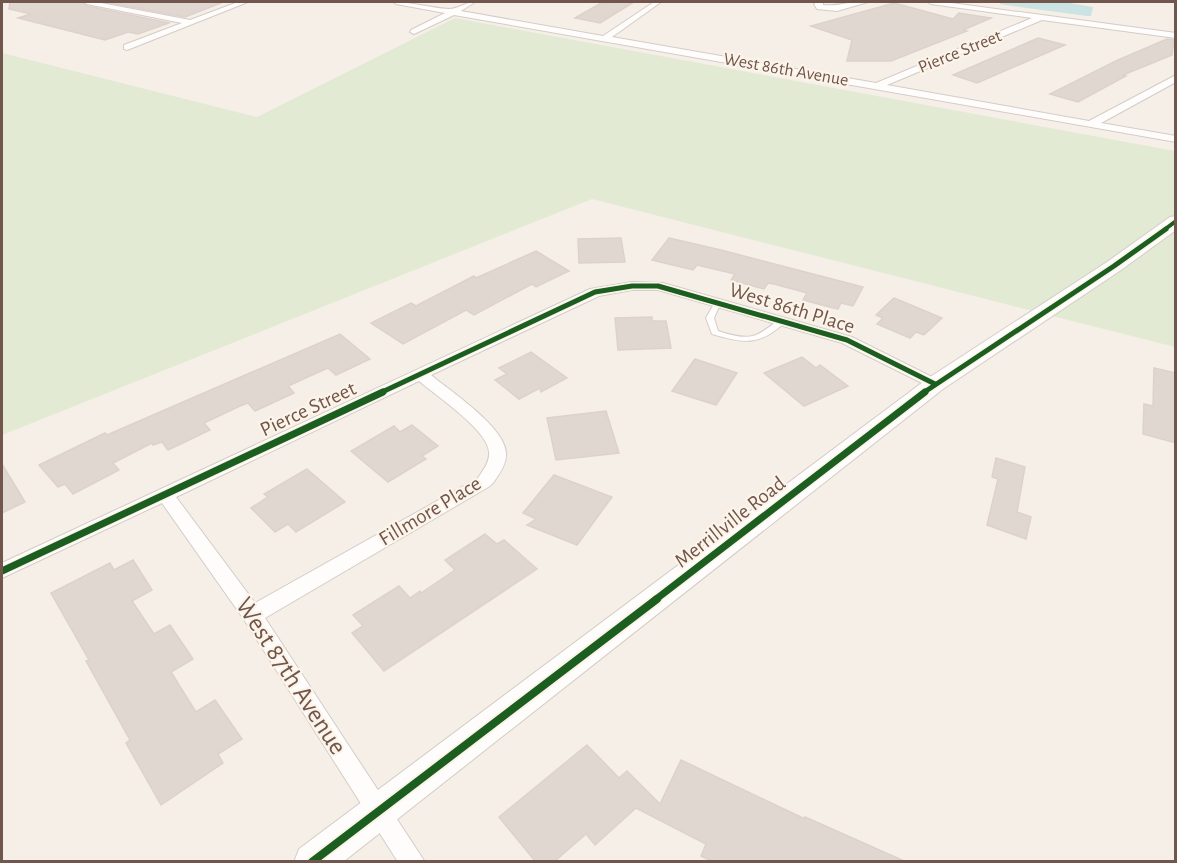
<svg xmlns="http://www.w3.org/2000/svg" width="1177" height="863" viewBox="0 0 1177 863" font-family="'Alegreya Sans',sans-serif">
<style>
.green{fill:#e3ead4}
.water{fill:#cce3e4}
.building{fill:#e1d7d1;stroke:#ddd2cb;stroke-width:1.5}
.lines{fill:none;stroke-linecap:round;stroke-linejoin:round}
.lane-casing{stroke:#d4ccc7;stroke-width:2}
.street-casing{stroke:#d4ccc7;stroke-width:2}
.secondary-casing{stroke:#d4ccc5;stroke-width:2}
.lane{fill:#fefdfc;fill-rule:evenodd}
.street{fill:#fefdfc;fill-rule:evenodd}
.secondary{fill:#fefdfc;fill-rule:evenodd}
.cycleway-far3-casing{stroke:#fdf4e9;stroke-width:6}
.cycleway-far2-casing{stroke:#fdf4e9;stroke-width:8}
.cycleway-far1-casing{stroke:#fdf4e9;stroke-width:10}
.cycleway-casing{stroke:#fdf4e9;stroke-width:12}
.cycleway-far3{stroke:#1b5e20;stroke-width:4}
.cycleway-far2{stroke:#1b5e20;stroke-width:5}
.cycleway-far1{stroke:#1b5e20;stroke-width:7}
.cycleway{stroke:#1b5e20;stroke-width:8}
.labels{text-anchor:middle;dominant-baseline:central;stroke-width:4.5;stroke-linejoin:round;paint-order:stroke}
.far-street-label{font-size:18px;fill:#70564c;stroke:#fdf4e9}
.street-label{font-size:21px;fill:#70564c;stroke:#fdf4e9}
.near-street-label{font-size:26px;fill:#70564c;stroke:#fdf4e9}
</style>
<rect width="100%" height="100%" fill="#f5efe8"/>
<!-- green -->
<path class="green" d="M455,18L1175,151V347L592,199L2,435V53L257,117Z"/>
<!-- water -->
<path class="water" d="M1000,2H1064L1093,7L1091,16H1087L1005,5L1000,4Z"/>
<!-- building -->
<g class="building">
<path d="M10,2H82L87,6L169,23L138,34L128,32L105,40L18,18L31,14L9,9Z"/>
<path d="M105,2H221V3L185,17Z"/>
<path d="M603,2H634L600,23L575,18Z"/>
<path d="M894,3L953,19L959,13L991,18L963,30L967,31L891,61H847L852,40L811,26Z"/>
<path d="M1038,38L1065,45L977,83L953,75Z"/>
<path d="M1167,39L1174,40L1172,55L1123,75L1126,76L1078,102L1050,94L1118,60Z"/>
<path d="M621,238L625,262L579,263L578,239Z"/>
<path d="M669,238L721,250L863,287L853,306L841,303L838,309L803,300L807,293L774,284L768,283L764,289L731,280L735,274L697,265L693,270L652,260Z"/>
<path d="M536,251L569,271L536,287L532,284L474,315L466,310L403,344L371,323L411,303L416,306L474,276L476,278Z"/>
<path d="M894,298L942,318L924,335L916,332L910,338L877,324L883,318L876,315Z"/>
<path d="M652,317V321H666L671,348L618,350L615,318Z"/>
<path d="M340,334L370,359L336,375L328,368L321,371L288,386L294,393L255,411L248,403L240,406L204,423L210,430L168,450L162,442L153,445L152,443L113,463L119,470L73,494L65,484L58,487L39,465L105,433L107,435Z"/>
<path d="M531,352L567,378L541,392L540,388L519,399L495,380L507,374L499,368Z"/>
<path d="M802,357L816,368L820,365L848,386L804,406L764,373Z"/>
<path d="M695,359L737,373L716,405L672,391Z"/>
<path d="M1154,368L1176,373V443L1143,434L1144,404L1153,406Z"/>
<path d="M606,411L619,453L556,460L547,418Z"/>
<path d="M412,425L438,446L422,456L426,459L388,482L351,451L394,426L400,432Z"/>
<path d="M996,458L1025,467L1017,512L1031,517L1026,539L987,525L998,479L992,477Z"/>
<path d="M2,464L25,502L2,513Z"/>
<path d="M307,469L345,502L296,532L288,524L275,532L251,508L268,497L264,494Z"/>
<path d="M554,475L612,497L577,545L527,525L536,519L523,513Z"/>
<path d="M485,534L497,544L504,540L537,569L384,671L352,633L363,626L353,615L399,586L410,598L420,591L421,593L455,570L445,560Z"/>
<path d="M133,560L152,590L132,601L154,634L170,625L193,659L171,672L184,693L196,712L215,700L242,739L218,754L223,763L161,805L126,743L130,740L86,661L89,660L51,593L110,563L114,570Z"/>
<path d="M587,745L619,778L627,771L660,804L681,760L805,819V817L904,861H712L701,856L706,844L636,808L595,845L586,834L555,861H535L499,817Z"/>
</g>
<g class="lines">
<defs>
<path id="lane" d="M718,300L721,302L714,318L718,331C749,341 756,339 780,318H783L787,320C761,346 745,344 712,334L706,318L715,302Z"/>
<g id="street">
<path d="M84,2H96L190,20L238,2H248L127,50L124,49V45L182,23L87,4Z"/>
<path d="M393,2C412,2 430,8 449,9C458,9 466,2 475,2L461,11L603,36L654,2H661L612,37L876,83L1032,18L931,4L928,2H944L1176,33V38L1042,20L887,85L1089,121L1176,75V82L1101,123L1176,136V142L454,15L414,34L410,32L411,30L445,13L396,4Z"/>
<path d="M816,2H823V5C838,7 853,0 868,2L837,11L817,9L814,4Z"/>
<path d="M632,282L663,283L852,337L940,381L943,384L935,389L930,387L842,343L658,290H632L599,296L431,375C450,391 505,427 506,453C507,464 499,474 493,483L490,486L265,618L425,862H398L245,621L162,503L2,578V563L590,289ZM419,381C435,395 488,430 489,452C490,462 483,470 478,478L255,603L176,497Z"/>
</g>
<path id="secondary" d="M1176,216V230L1121,270L943,389L343,862H294L299,849L927,379L1107,262L1170,217Z"/>
</defs>
<!-- lane casing -->
<use href="#lane" class="lane-casing"/>
<!-- street casing -->
<use href="#street" class="street-casing"/>
<!-- secondary casing -->
<use href="#secondary" class="secondary-casing"/>
<!-- lane -->
<use href="#lane" class="lane"/>
<!-- street -->
<use href="#street" class="street"/>
<!-- secondary -->
<use href="#secondary" class="secondary"/>
<defs>
<path id="cycleway-far3" d="M1164,230L1176,221"/>
<g id="cycleway-far2">
<path d="M380,393L595,292L632,286H658L847,340L935,384"/>
<path d="M923,393L1114,266L1166,229"/>
</g>
<g id="cycleway-far1">
<path d="M2,571L383,392"/>
<path d="M655,600L925,392"/>
</g>
<path id="cycleway" d="M312,862L657,599"/>
</defs>
<!-- cycleway-far3 casing -->
<use href="#cycleway-far3" class="cycleway-far3-casing"/>
<!-- cycleway-far2 casing -->
<use href="#cycleway-far2" class="cycleway-far2-casing"/>
<!-- cycleway-far1 casing -->
<use href="#cycleway-far1" class="cycleway-far1-casing"/>
<!-- cycleway casing -->
<use href="#cycleway" class="cycleway-casing"/>
<!-- cycleway-far3 -->
<use href="#cycleway-far3" class="cycleway-far3"/>
<!-- cycleway-far2 -->
<use href="#cycleway-far2" class="cycleway-far2"/>
<!-- cycleway-far1 -->
<use href="#cycleway-far1" class="cycleway-far1"/>
<!-- cycleway -->
<use href="#cycleway" class="cycleway"/>
</g>
<g class="labels">
<!-- far-street labels -->
<g class="far-street-label">
<text transform="translate(960 52) rotate(-22)">Pierce Street</text>
<text transform="translate(786 70) rotate(10)">West 86th Avenue</text>
</g>
<!-- street labels -->
<g class="street-label">
<text transform="translate(792 308) rotate(17)">West 86th Place</text>
<text transform="translate(308 409) rotate(-25)">Pierce Street</text>
<text transform="translate(430 511) rotate(-31)">Fillmore Place</text>
<text transform="translate(730 522) rotate(-38)">Merrillville Road</text>
</g>
<!-- near-street labels -->
<g class="near-street-label">
<text transform="translate(291 676) rotate(57)">West 87th Avenue</text>
</g>
</g>
<!-- border -->
<rect width="1177" height="863" fill="none" stroke="#70564c" stroke-width="6"/>
</svg>
